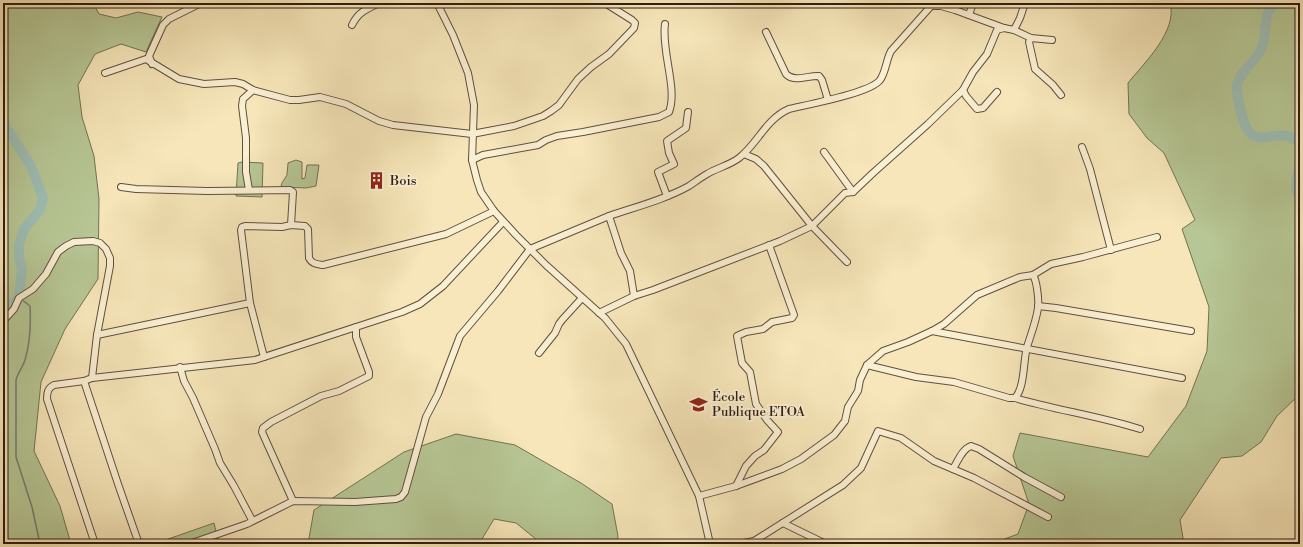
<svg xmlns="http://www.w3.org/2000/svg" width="1303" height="547" viewBox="0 0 1303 547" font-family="'Libre Bodoni',serif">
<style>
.green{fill:#b6c694;stroke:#737253}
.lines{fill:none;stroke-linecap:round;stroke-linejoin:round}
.stream{stroke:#717e73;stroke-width:1.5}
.river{stroke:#9dbeb4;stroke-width:10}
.minor-casing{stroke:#624f3c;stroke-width:8}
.minor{stroke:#f9efd2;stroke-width:6}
.labels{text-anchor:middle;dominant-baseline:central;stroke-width:4;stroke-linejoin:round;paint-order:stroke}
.poi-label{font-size:13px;fill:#301d12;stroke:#f9efd2;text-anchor:start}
</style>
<rect width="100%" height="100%" fill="#f6e6b9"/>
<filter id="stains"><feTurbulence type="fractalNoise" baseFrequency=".005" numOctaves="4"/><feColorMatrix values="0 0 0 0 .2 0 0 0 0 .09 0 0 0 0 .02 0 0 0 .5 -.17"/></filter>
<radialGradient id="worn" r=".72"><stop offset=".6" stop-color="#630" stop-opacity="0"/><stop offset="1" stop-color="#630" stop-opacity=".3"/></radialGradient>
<!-- green -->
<g class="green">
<path d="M3,3H93L99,14L116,18L138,12L162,17L146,52L121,44L95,54L78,85L82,117L94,156L99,199L98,279L65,329L41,382L34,451L60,506L71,544H3Z"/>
<path d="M1170,3H1300V394L1277,416L1261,442L1242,456L1221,458L1180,520L1184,544H991L1018,534L1029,504L1013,456L1020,433L1148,457L1186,406L1207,351L1209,307L1182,229L1195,220L1164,153L1147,138L1129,114L1128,83C1144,63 1178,31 1170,3Z"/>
<path d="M296,160L302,162V179L305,178L307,165H319L316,186L306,188L283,187L281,186L282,183L287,175L288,163Z"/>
<path d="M242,162L263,163L262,197L236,196L238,163Z"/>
<path d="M456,434L515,445L581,483L612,504L618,536L617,544H542L516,523L494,519L479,544H308L314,510L404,452Z"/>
<path d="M214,523L219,544H154Z"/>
</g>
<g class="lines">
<!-- stream -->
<path class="stream" d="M21,299L30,306C31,324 30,343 25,360C23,367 18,372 16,380V457L32,507L40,544"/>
<!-- river -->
<g class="river">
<path d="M1278,3C1262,8 1267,31 1263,44C1262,47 1260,52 1258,55C1251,65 1240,72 1237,85C1236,93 1242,119 1246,127C1259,152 1281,122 1300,144"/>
<path d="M3,118L6,127L31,166L43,198L40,210L24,229L19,245V257L22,269L19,298L3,313"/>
<path d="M1300,165C1298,174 1292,189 1300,196"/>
</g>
<defs>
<g id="minor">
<path d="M437,3L453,35L468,73L474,105L472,160L477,180L481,192L494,211L516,235L546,265L605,318L626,344L699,496L710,544"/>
<path d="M969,15L973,3"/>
<path d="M352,25C359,11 366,10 379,3"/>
<path d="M1014,30L1020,18L1025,3"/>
<path d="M766,32L786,74C794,83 809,75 819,76L822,80L828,100"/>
<path d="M1031,38L1029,42L1035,69L1053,85L1061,95"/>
<path d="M152,64L149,56L163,25L169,19L201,3"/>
<path d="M105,73L146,59L179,79L204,84L235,82L243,84L253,90L290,100H299L320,97L346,104L379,121L393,125L472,134L514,126L543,116L551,111L559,105L578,79L591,67L609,54L634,28L635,23L632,20L605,3"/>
<path d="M963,90L966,96L977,109L983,108L997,92"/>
<path d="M1082,147L1090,169L1111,250"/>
<path d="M744,154L756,159L764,166L812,226L845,193L853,192L824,152"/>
<path d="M472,160L483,155L538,145L546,140L557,136L583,132L659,117L669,112C678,89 661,51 665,24"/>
<path d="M121,187L136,189L207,191L290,190L293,192L291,225"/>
<path d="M249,190L246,172V138L242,106L243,99L253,90"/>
<path d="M853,192L873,173L928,124L963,90L973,72L987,54L997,30L1004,28"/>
<path d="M667,196L658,172L674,164L669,153L667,141L686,128L688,112"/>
<path d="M634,296L630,271L621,253L609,216C635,207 664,200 689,186C695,182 700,178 707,174C717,168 730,165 739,158C758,143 766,119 789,109C806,105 871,93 880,80C886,72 886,60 891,51L931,6H941L955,10L1004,28L1014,30L1031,38L1052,40"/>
<path d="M1038,306L1056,308L1191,331"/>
<path d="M599,313L634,296L653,290L780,241L812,226L847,262"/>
<path d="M3,321L14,309L19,298L33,289L46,274L58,252L66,246L74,242L93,241L100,243L106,249L110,258V266L97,335L92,378"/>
<path d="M932,331L1182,378"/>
<path d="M97,335L250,303"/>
<path d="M539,353L555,333L559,324L562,320L582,298"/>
<path d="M264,357L250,303L241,230L242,227L245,226L282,227L291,225L305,226L308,229L309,258C312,264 317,264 323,265L446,234L494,211"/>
<path d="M867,365L916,377L954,382L1009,398H1015C1025,387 1023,362 1027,347C1031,334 1036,322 1038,308C1039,301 1037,281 1033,275"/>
<path d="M180,367L184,381L193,398L215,449L220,463L234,486L252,520"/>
<path d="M84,381L54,385C48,388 47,392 47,399L95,544"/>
<path d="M1015,398C1056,410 1099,416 1140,429"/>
<path d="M953,469C958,461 962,449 971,446L979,449L1024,477L1061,497"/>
<path d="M736,486L746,466L755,456L764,450L778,432L767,420L756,404L750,372L742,363L737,336L746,332L763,329L772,322L792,318L794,315L769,245"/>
<path d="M699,496L736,486L782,469L801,459L834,435L845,421L848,407L858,391L860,380L867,365L883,351L908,342L932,331L944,324L977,295L1020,277L1033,275L1051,264L1083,257L1157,237"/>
<path d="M293,501L262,432L263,428L271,422L321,396L339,391L369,376V372L356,337V327"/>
<path d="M783,523L826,544"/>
<path d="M139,544L118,484L84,381L92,378L255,360L402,312L420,304L443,286L503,222"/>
<path d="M189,544L247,524L293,501L355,502L396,499L401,497L405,492L426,417L438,394L460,336L498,291L530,249L609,216"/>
<path d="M738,544L754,541L843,485L861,468L878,431L901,438L934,461L974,478L1048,517"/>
</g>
</defs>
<!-- minor casing -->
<use href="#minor" class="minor-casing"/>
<!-- minor -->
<use href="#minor" class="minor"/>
</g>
<!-- icons -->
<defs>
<symbol id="building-bare" viewBox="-9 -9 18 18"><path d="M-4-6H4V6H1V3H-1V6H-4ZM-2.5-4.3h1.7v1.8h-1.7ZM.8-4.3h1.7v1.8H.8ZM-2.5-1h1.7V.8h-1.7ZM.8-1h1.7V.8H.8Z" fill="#8f2418" stroke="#f9efd2" stroke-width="2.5" paint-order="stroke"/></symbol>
<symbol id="school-bare" viewBox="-9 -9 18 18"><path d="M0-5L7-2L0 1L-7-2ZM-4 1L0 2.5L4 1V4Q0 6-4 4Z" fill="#8f2418" stroke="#f9efd2" stroke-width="2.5" paint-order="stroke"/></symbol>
</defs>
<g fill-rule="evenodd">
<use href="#building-bare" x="364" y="168" width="25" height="25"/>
<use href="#school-bare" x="686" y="392" width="25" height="25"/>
</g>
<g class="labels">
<!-- poi labels -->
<g class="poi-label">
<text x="390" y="181">Bois</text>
<text x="712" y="397">École<tspan x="712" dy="15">Publique ETOA</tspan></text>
</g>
</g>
<!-- margin -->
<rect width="1303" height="547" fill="none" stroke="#f6e6b9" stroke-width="16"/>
<rect x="4" y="4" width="1295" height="539" fill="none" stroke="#301d12" stroke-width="2"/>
<rect x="8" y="8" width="1287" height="531" fill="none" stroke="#301d12"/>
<rect width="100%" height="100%" filter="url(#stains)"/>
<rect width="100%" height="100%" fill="url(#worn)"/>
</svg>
